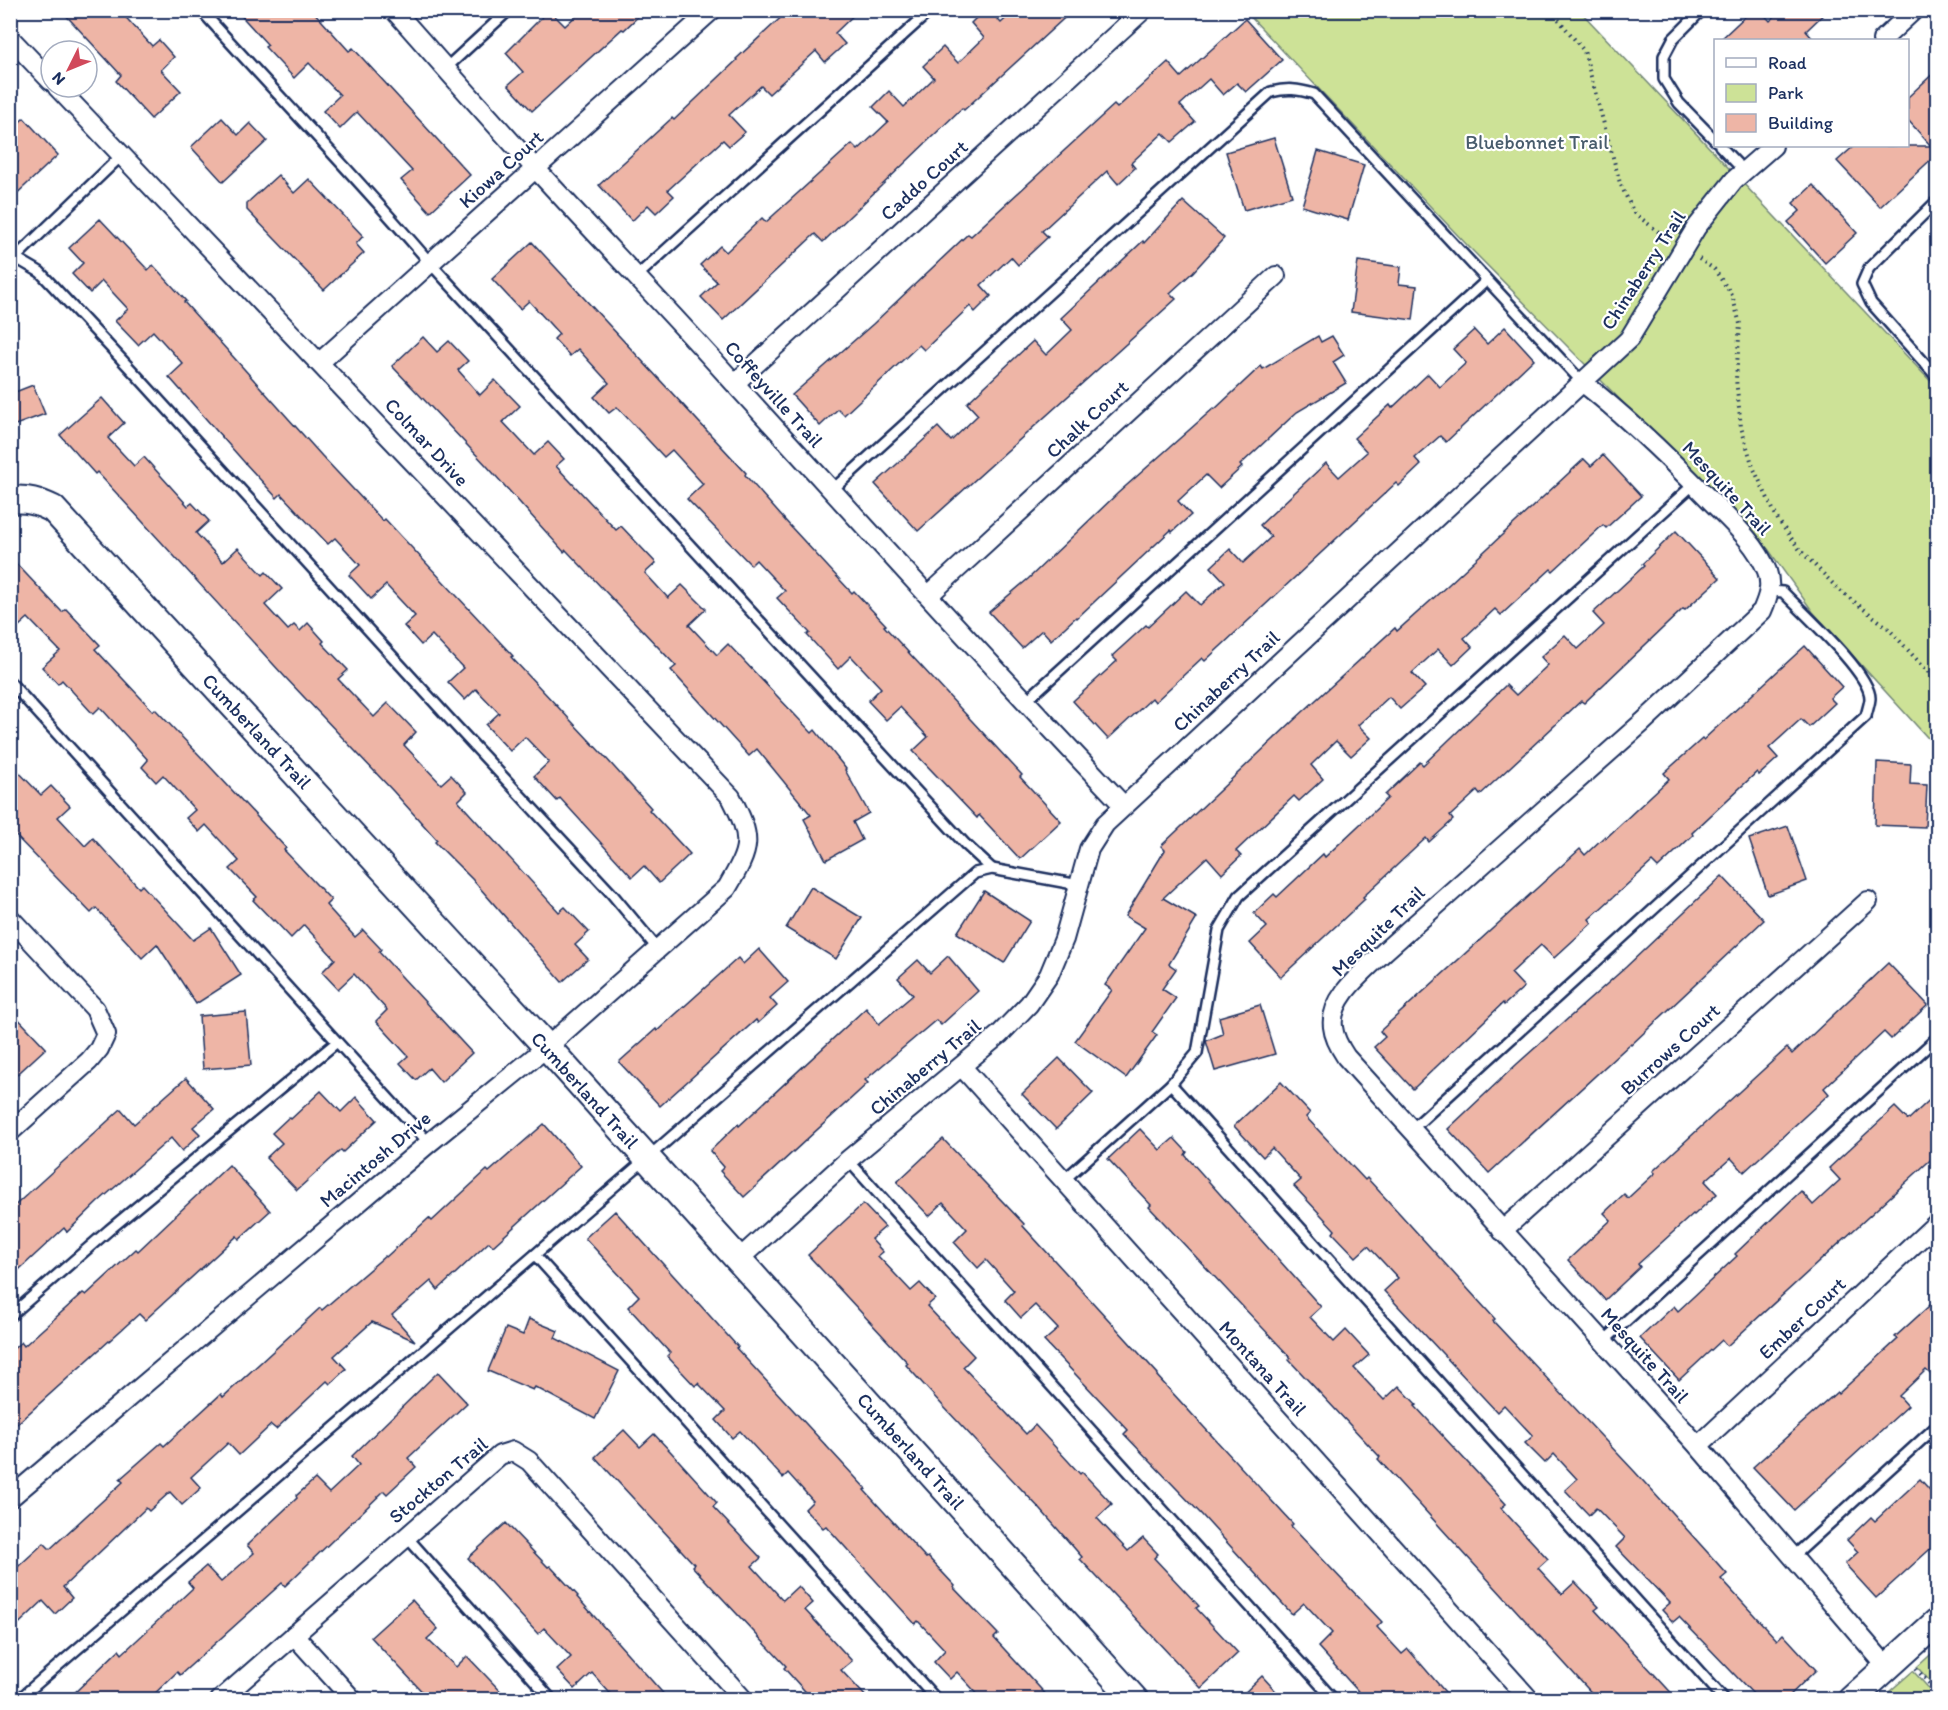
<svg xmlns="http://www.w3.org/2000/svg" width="1948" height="1710" viewBox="0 0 1948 1710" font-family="Itim,sans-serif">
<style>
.green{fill:#cde297;stroke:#74887a;stroke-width:1.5}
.building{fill:#eeb5a6;stroke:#1b2f5e;stroke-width:1.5}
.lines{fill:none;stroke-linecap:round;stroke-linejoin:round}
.lane-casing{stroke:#1b2f5e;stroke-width:14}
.street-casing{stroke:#1b2f5e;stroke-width:22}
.secondary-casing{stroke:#1b2f5e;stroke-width:30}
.path{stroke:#1b2f5e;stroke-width:4;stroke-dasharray:1.5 4.5;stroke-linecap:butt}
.lane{stroke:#fff;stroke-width:9}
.street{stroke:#fff;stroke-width:18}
.secondary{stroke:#fff;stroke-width:26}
.labels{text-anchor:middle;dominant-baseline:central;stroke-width:4.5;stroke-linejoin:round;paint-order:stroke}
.park-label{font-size:20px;fill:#485c6c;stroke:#fff}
.street-label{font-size:20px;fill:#1b2f5e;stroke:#fff}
</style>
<rect width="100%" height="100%" fill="#fff"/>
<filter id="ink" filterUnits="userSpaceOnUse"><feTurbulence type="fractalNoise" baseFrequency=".0167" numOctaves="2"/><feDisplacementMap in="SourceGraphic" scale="12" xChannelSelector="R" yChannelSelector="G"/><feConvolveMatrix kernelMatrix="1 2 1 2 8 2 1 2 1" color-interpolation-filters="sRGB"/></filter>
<g filter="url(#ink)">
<!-- green -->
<g class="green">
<path d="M1245,11H1580L1937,388V748L1813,612L1768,549L1467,245Z"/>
<path d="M1937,1649V1689L1917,1667Z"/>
<path d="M1913,1671L1937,1697V1699H1881Z"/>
</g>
<!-- building -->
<g class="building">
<path d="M61,10H119L152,46L159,40L174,57L161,70L181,91L151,119L116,81L121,75Z"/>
<path d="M236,10H312L349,51L353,48L470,175L430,212L401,180L412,171L357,112L340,129L323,111L340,95L309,63L294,78L265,47L268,45Z"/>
<path d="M549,10L565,26L582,10H645L624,30L622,29L532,111L508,85L523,72L506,53Z"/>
<path d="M789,10H859L835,33L845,44L825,62L816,51L769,94L761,86L729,115L745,132L729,146L723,140L668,190L674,196L656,213L648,205L632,221L599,185L672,118L674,120L737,60L736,59Z"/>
<path d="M984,10H989L1001,23L1015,10H1073L964,110L962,108L823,242L815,234L723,320L701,297L717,282L700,265L720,246L726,252L762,218L766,222L852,144L858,150L888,122L873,107L889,91L904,107L934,78L923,66L943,47L958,63L984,38L971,23Z"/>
<path d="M1752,10H1760L1770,21L1781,10H1828L1806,31L1814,40H1720Z"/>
<path d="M1245,19L1282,60L1246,92L1237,83L1223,95L1209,79L1180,105L1195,122L1172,142L1163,133L1131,163L1135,168L1118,184L1107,171L1042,231L1048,237L1018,265L1011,257L981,285L991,296L975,312L970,306L924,350L919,345L844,415L838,409L820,426L792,395L873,324L968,234L971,236L1114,105L1117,108L1168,62L1181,77Z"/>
<path d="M1938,69V153L1880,207L1837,161L1854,146H1931L1908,120V97Z"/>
<path d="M24,118L58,155L10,200V131Z"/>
<path d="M222,118L238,135L250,123L267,141L223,182L191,147Z"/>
<path d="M1274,138L1292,196L1244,210L1226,152Z"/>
<path d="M1318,151L1364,165L1348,220L1302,206Z"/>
<path d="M278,175L294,193L309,179L363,236L356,244L364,253L324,290L247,210V203Z"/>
<path d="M1813,185L1857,233L1825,263L1788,222L1800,211L1793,203Z"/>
<path d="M1183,201L1224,238L1193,272L1170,293L1176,299L918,531L875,484L938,427L951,441L978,415L967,403L1033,341L1046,355L1072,330L1061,318L1143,241L1144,243Z"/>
<path d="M100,219L148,270L153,265L186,301L184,302L322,456L383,521L385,519L513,656L511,657L605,757L651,808L649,810L690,854L659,883L644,866L632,877L560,798L557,801L534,776L549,762L525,737L510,751L486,725L499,713L476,689L465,700L448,682L463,668L432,635L421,645L404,626L415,616L386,585L371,599L349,575L360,565L335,538L328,544L281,494L277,498L245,463L169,377L183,364L153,331L138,345L115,321L128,309L102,281L90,293L72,274L83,263L69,248Z"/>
<path d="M532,242L746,473L745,475L791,527L852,593L854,591L886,625L884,626L1022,775L1020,777L1061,821L1020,859L979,815L977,818L913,751L928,737L900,707L886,720L868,701L881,688L851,656L838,669L807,635L810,633L777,598L785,591L756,560L751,565L687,499L703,484L672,450L664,457L617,407L609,413L594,397L609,383L578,349L570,356L554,339L559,334L529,301L520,309L492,279Z"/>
<path d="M1358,261L1401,267L1399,284L1417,286L1413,320L1351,312Z"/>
<path d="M1505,327L1534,359L1446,442L1440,436L1415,458L1421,465L1399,486L1396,483L1205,661L1202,658L1155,702L1152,698L1108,739L1073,701L1117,661L1112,656L1146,625L1148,627L1186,591L1200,605L1225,582L1211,567L1230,549L1243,563L1271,537L1260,525L1326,463L1339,477L1367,452L1354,438L1390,405L1392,408L1428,374L1440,387L1466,363L1453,349L1474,330L1487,344Z"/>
<path d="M1318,336L1321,342L1332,336L1344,355L1333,362L1346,383L1297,412L1240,465L1242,467L1219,488L1206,475L1178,501L1191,515L1172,532L1171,530L1077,618L1076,617L1051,640L1042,630L1022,648L989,612L1028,579L1118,493L1214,408L1215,409L1261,366L1263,369Z"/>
<path d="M423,337L437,352L449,341L468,361L458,370L480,395L495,380L520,406L503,422L534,455L548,442L564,459L556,466L616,530L621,526L656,563L645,573L668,598L682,585L706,609L689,625L717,655L728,644L812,733L815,730L846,769L845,770L869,813L853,822L862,840L826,860L804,819L811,815L757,749L749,756L671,670L676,666L566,550L564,552L486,465L392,366Z"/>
<path d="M33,385L45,414L10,427V394Z"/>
<path d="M102,398L124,423L108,438L134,466L144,457L188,506L192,503L209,521L196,533L223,562L238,548L263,575L266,572L282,589L265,605L288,630L294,625L300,631L308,623L324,641L322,643L348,670L338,679L374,717L388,703L416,732L404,745L441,784L451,775L467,792L458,801L559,912L565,907L589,932L575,945L588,959L562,982L472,879L435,842L437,840L393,791L285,677L97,472L95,474L60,435Z"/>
<path d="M1603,455L1641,496L1606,528L1603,525L1553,571L1551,569L1501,615L1495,609L1464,638L1472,647L1453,665L1438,649L1412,673L1425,687L1400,709L1389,697L1358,725L1371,738L1351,756L1336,741L1311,765L1323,779L1299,801L1294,796L1236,851L1241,856L1222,874L1207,857L1163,898L1197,918L1169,964L1176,969L1162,989L1176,998L1152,1032L1157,1035L1126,1078L1075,1041L1112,990L1105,985L1145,928L1125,916L1165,850L1161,846L1294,720L1395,628L1397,631L1448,585L1584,459L1591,466Z"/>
<path d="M1676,531L1720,578L1685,610L1683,609L1584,703L1581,701L1480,795L1477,791L1450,816L1453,820L1429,842L1426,838L1363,897L1365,899L1281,977L1250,943L1267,927L1254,913L1274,894L1277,897L1323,854L1325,857L1388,798L1385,795L1420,762L1423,765L1506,685L1516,695L1548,665L1541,657L1565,635L1578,649L1604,625L1593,613L1644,566L1642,564Z"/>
<path d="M10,557L62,612L66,609L100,645L95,649L153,711L155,709L202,758L286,848L284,850L331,900L326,905L355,937L363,930L381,949L379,952L472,1053L441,1082L429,1068L416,1080L400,1063L408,1056L376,1021L387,1010L354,974L338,989L322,972L335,959L304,925L291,938L274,920L273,921L253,900L257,897L230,869L239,861L206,825L199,832L186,818L195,810L163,775L156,782L142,767L148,760L100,707L93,714L62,680L58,684L42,667L60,651L28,618L10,634Z"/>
<path d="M1805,646L1842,687L1830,698L1835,703L1809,727L1801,719L1769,748L1778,758L1759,775L1757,772L1692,833L1693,835L1658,868L1652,862L1589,919L1592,923L1554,958L1541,945L1511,973L1524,987L1504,1005L1503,1003L1413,1089L1374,1047L1385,1037L1380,1031L1580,849L1585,855L1605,836L1606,838L1669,779L1664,773L1702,739L1703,740Z"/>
<path d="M1877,762L1911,764L1910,784L1927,785L1925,827L1875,825Z"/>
<path d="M10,763L41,795L51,786L70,806L58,817L85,846L93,838L139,888L142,885L193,940L211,928L241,975L196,1004L157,944L142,958L96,908L91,913L10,830Z"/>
<path d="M1788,826L1807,881L1768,895L1749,839Z"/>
<path d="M1722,876L1764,920L1631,1045L1630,1044L1489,1173L1448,1129L1517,1064L1626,967Z"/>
<path d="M811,887L862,918L836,959L786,928Z"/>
<path d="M984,891L1030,921L1004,963L957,933Z"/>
<path d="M759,949L788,982L770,998L777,1006L758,1023L756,1020L660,1106L619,1062L656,1029L657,1031L738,958L743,964Z"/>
<path d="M948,956L978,991L941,1025L936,1020L865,1080L868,1083L744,1197L720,1171L724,1167L710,1151L738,1124L739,1126L866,1008L879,1024L913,995L898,978L918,960L930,973Z"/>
<path d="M1888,963L1928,1005L1891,1039L1884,1032L1824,1088L1829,1094L1744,1172L1731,1158L1705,1181L1717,1194L1694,1215L1693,1214L1638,1264L1640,1267L1605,1300L1568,1260L1611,1220L1604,1213L1624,1194L1628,1198L1655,1173L1653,1171L1740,1091L1787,1048L1792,1054Z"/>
<path d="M1260,1005L1275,1054L1215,1071L1206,1041L1223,1034L1219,1017Z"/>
<path d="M10,1010L46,1048L10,1081Z"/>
<path d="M246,1012L251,1065L203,1069L199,1016Z"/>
<path d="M1059,1058L1093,1093L1056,1129L1022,1094Z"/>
<path d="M186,1078L214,1109L193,1127L200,1134L182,1151L171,1138L98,1202L67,1232L64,1228L10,1278V1210L121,1109L134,1124Z"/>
<path d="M1281,1082L1310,1113L1306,1117L1365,1180L1367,1178L1401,1215L1495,1319L1493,1321L1635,1472L1727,1574L1721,1579L1777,1640L1783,1634L1816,1670L1785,1700H1759L1679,1617L1673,1622L1662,1610L1670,1603L1616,1547L1625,1538L1596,1508L1589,1515L1565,1490L1577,1479L1554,1454L1545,1463L1525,1443L1533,1436L1504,1405L1497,1412L1384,1291L1398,1278L1368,1246L1356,1257L1333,1233L1335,1230L1294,1186L1301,1180L1272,1148L1263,1157L1234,1126Z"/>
<path d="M321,1091L341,1112L356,1097L377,1120L343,1152L341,1150L297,1190L266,1158L282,1143L272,1133L289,1117L291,1119Z"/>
<path d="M1938,1092V1153L1727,1346L1722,1340L1679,1380L1640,1338L1674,1306L1678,1311L1737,1256L1735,1254L1801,1191L1813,1205L1840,1180L1829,1168L1895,1107L1908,1120Z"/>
<path d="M544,1124L581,1166L493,1246L489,1242L438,1290L431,1281L392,1315L415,1341L372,1322L334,1356L346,1369L330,1384L327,1381L276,1429L271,1425L239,1455L228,1443L191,1477L201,1488L182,1505L170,1492L149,1511L146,1508L63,1587L72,1598L55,1614L43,1601L10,1632V1574L44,1543L50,1549L123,1482L120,1479L161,1443L164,1446L221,1394L223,1397L320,1308L322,1310L385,1256L386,1257L429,1218L432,1221L487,1170L489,1172Z"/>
<path d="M1140,1129L1160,1150L1174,1138L1187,1152L1185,1155L1321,1307L1310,1317L1334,1342L1346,1330L1369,1355L1354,1368L1384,1400L1399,1386L1417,1405L1415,1406L1506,1504L1501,1508L1548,1559L1538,1568L1562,1594L1575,1582L1599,1607L1595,1610L1678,1700H1598L1378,1459L1380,1457L1289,1360L1291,1358L1149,1207L1151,1205L1108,1159Z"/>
<path d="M943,1139L1024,1224L1023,1226L1158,1374L1157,1376L1293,1524L1291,1526L1382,1622L1377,1627L1402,1654L1408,1649L1452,1700H1366L1318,1647L1332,1633L1304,1603L1292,1614L1202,1515L1124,1434L1128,1430L1044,1341L1058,1329L1035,1305L1021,1318L1005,1300L1014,1291L986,1260L978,1268L954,1242L967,1229L943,1203L929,1216L897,1182Z"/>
<path d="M229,1165L270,1211L239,1239L237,1236L145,1320L139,1314L10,1430V1352L21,1342L24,1346L83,1293L86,1295L136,1249L138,1251Z"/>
<path d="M863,1204L885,1227L871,1239L883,1252L878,1256L911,1291L920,1283L935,1299L927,1306L974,1356L963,1367L1026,1434L1035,1425L1080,1474L1082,1472L1112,1504L1097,1518L1128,1551L1143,1538L1158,1554L1154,1558L1199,1606L1196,1608L1238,1653L1201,1688L1080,1559L1082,1557L1041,1510L943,1406L906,1365L908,1363L808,1255Z"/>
<path d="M615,1211L738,1347L736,1348L866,1489L864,1490L926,1558L928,1557L955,1586L954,1588L998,1634L994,1638L1051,1700H983L957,1672L950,1679L934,1662L945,1650L918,1621L915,1624L826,1526L823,1528L805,1509L813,1501L788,1473L783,1478L740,1431L732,1438L716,1420L725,1411L698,1383L695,1386L667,1356L670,1353L628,1307L639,1296L585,1238Z"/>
<path d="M1938,1298V1381L1926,1370L1899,1396L1908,1406L1794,1510L1753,1467L1837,1392L1838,1394L1898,1339L1895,1337Z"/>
<path d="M529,1319L558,1331L555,1338L619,1371L595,1419L535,1387L533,1390L488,1371L506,1328L523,1335Z"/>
<path d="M438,1372L467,1403L408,1458L416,1467L387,1494L384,1491L285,1586L282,1583L180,1675L177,1672L148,1700H67L119,1650L122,1654L193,1588L188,1582L206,1566L221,1582L254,1553L247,1545L297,1498L296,1496L315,1479L329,1493L359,1465L352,1456Z"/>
<path d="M624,1430L640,1447L654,1434L671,1452L717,1503L713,1507L761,1558L752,1566L783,1600L798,1586L813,1603L805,1610L852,1661L841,1670L869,1700H813L784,1668L786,1666L692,1566L694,1564L595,1457Z"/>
<path d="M1920,1479L1938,1499V1542L1876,1598L1845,1564L1858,1552L1847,1540L1871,1517L1875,1521Z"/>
<path d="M506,1523L548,1567L550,1566L578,1596L577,1597L669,1700H616L592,1673L575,1689L557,1670L571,1657L544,1628L538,1634L468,1558Z"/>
<path d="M412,1600L438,1629L427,1639L456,1667L467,1656L509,1700H430L371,1637Z"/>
<path d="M1262,1676L1284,1700H1237Z"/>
</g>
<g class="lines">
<defs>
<g id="lane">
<path d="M201,10C277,95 357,177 431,264L965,844L992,869"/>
<path d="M1702,10L1673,39L1664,56V79L1679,103L1716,141"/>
<path d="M446,68L509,10"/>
<path d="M1720,146L1744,171"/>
<path d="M1938,200L1869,268L1862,284L1871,303L1938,378"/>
<path d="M16,258L40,272L139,378L455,725L612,894L657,948"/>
<path d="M13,260L122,155"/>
<path d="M636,277L931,10"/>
<path d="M831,491L1271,92C1287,88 1298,89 1314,94L1582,382"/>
<path d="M10,682L429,1143"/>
<path d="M1025,702L1486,281"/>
<path d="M1171,1084L1725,1700"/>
<path d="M1411,1130L1866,716C1867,711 1870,703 1870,698C1870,673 1802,612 1783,592L1770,591"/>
<path d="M848,1160L1334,1700"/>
<path d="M1064,1180L1171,1084L1197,1053L1219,930L1239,896L1694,484"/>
<path d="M535,1255L937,1700"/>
<path d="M10,1316L109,1230L337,1042"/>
<path d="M1603,1342L1938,1037"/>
<path d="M406,1536L552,1700"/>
<path d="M1793,1557L1938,1425"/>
<path d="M18,1700L646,1159L975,873L992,869L1079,885"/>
</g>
<g id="street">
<path d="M394,10C441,63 487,116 535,168C601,240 669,310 734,383C863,524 991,667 1123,805"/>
<path d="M10,38L51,81"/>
<path d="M1882,40L1914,10"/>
<path d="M320,362L712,10"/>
<path d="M1582,382C1627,417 1667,456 1707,497C1729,520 1755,541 1767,571C1772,586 1768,597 1762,611L1643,722L1385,951C1366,970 1329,997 1333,1027C1334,1038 1340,1048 1346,1057L1698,1446L1887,1667"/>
<path d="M735,383L1143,10"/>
<path d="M929,595L1276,276"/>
<path d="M10,918L95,1009L106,1034L99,1049L89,1061L10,1132"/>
<path d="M962,1067L1530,1700"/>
<path d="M1502,1231L1868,901"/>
<path d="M738,1260L848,1160L1000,1034L1029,1004L1049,975L1064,939L1089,849L1105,824L1629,339L1696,228L1734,180L1773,146"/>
<path d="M1698,1446L1938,1222"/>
<path d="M10,1498L429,1143L547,1047L727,888C751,847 753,840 731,797L57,87"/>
<path d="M294,1635L353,1700"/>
<path d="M220,1700L500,1455L513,1451L529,1461L744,1700"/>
</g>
<g id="secondary">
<path d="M10,500C27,498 39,502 53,509L547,1047L1135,1700"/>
<path d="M1851,1700L1938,1621"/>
</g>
</defs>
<!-- lane casing -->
<use href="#lane" class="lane-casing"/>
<!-- street casing -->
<use href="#street" class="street-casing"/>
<!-- secondary casing -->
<use href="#secondary" class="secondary-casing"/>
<!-- path -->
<g class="path">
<path d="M1551,10L1584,51L1620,183L1634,213L1668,239"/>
<path d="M1699,259L1714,269L1732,295L1740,324L1736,379L1741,427L1753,467L1778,520L1800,550L1839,590L1887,627L1938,683"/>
<path d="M1916,1669L1938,1693"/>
</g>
<!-- lane -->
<use href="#lane" class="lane"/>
<!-- street -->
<use href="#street" class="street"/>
<!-- secondary -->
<use href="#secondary" class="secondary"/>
</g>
</g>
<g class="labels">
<!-- park labels -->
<g class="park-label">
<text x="1537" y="142">Bluebonnet Trail</text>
</g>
<!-- street labels -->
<g class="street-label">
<text transform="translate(501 169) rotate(-42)">Kiowa Court</text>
<text transform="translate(924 180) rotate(-42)">Caddo Court</text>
<text transform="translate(1643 270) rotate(-57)">Chinaberry Trail</text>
<text transform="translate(774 394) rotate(48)">Coffeyville Trail</text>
<text transform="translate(1087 419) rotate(-43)">Chalk Court</text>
<text transform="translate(427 442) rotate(47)">Colmar Drive</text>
<text transform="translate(1727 488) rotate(47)">Mesquite Trail</text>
<text transform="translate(1226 681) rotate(-43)">Chinaberry Trail</text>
<text transform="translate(257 731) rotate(47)">Cumberland Trail</text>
<text transform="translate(1378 931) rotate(-44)">Mesquite Trail</text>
<text transform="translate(1670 1049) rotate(-42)">Burrows Court</text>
<text transform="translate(925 1067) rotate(-40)">Chinaberry Trail</text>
<text transform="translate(585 1090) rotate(48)">Cumberland Trail</text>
<text transform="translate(375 1159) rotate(-40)">Macintosh Drive</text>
<text transform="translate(1802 1318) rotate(-43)">Ember Court</text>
<text transform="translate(1645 1355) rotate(48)">Mesquite Trail</text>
<text transform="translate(1263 1368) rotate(48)">Montana Trail</text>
<text transform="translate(911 1451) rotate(48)">Cumberland Trail</text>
<text transform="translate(438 1480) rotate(-40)">Stockton Trail</text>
</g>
</g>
<!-- margin -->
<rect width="1948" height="1710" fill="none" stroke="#fff" stroke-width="36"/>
<rect x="18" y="18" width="1912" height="1674" fill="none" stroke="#1b2f5e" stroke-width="2" filter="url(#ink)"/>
<!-- legend -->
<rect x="1714" y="39" width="195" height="108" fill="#ffffff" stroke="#a4acbf" stroke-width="1.5"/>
<rect x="1726" y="58" width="30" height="9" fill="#ffffff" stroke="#a4acbf" stroke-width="1.5"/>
<text x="1768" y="69" font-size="18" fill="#1b2f5e">Road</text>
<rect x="1726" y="84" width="30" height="18" fill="#cde297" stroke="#a4acbf" stroke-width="1.5"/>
<text x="1768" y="99" font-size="18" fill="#1b2f5e">Park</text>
<rect x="1726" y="114" width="30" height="18" fill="#eeb5a6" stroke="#a4acbf" stroke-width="1.5"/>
<text x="1768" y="129" font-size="18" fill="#1b2f5e">Building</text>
<!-- north arrow -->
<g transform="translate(69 69) rotate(227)"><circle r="28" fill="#ffffff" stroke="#a4acbf" stroke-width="1.5"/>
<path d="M0-4.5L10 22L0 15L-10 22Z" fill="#d1495b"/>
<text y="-9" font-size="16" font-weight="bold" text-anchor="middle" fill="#1b2f5e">N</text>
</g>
</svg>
